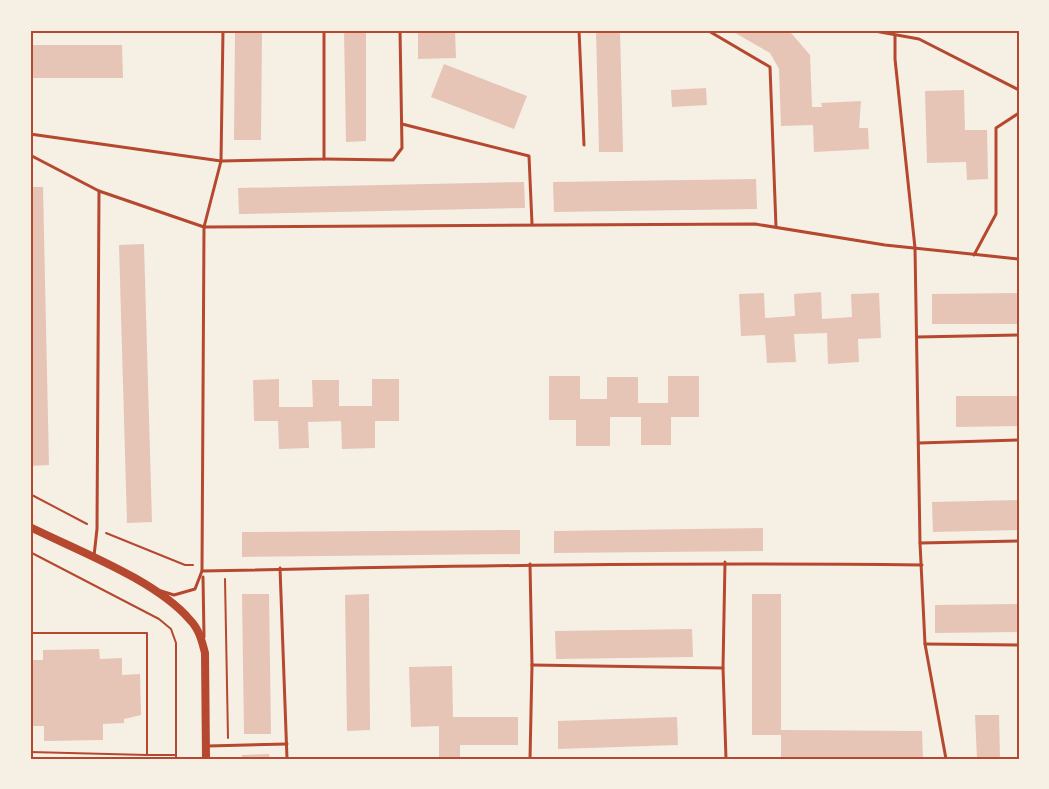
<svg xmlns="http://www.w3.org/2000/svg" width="1049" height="789" viewBox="0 0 1049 789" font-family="Mulish,sans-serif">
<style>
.building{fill:#e6c5b7}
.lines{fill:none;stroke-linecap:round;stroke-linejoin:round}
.path{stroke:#b5482f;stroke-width:2}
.service{stroke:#b5482f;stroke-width:3}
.secondary{stroke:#b5482f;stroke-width:8}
.neatline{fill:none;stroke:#b5482f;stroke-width:2}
</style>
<rect width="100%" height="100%" fill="#f6efe4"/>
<!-- building -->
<g class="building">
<path d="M235,30H262L261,140H234Z"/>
<path d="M344,30H366V141L346,142Z"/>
<path d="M418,30H455L456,58L418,59Z"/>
<path d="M596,30H620L623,152H599Z"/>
<path d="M730,30H786L792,34L810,55L812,107H822L821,103L861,101L859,128H868L869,149L814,152L813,125L781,126L779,69L770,53Z"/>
<path d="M30,45H122L123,78H30Z"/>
<path d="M444,64L527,96L514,129L431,97Z"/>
<path d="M706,88L707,105L672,107L671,90Z"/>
<path d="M964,90L965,130H987L988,179L967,180L966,162L927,163L925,91Z"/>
<path d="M756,179L757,209L554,212L553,182Z"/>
<path d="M524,182L525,208L239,214L238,188Z"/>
<path d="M30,187H43L49,465L30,466Z"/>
<path d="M144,244L152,522L127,523L119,245Z"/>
<path d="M821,292L822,319L852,317L851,294L879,293L881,338L858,339L859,362L828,364L827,333L794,334L796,362L767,363L765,335L741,336L739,294L764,293L765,318L795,316L794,294Z"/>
<path d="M1019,293V324H932V294Z"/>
<path d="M549,376H580V399H607V377H638V403H668V376H699V417H671V445H641V417H610V446H576V420H549Z"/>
<path d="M279,379V407H313L312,380H339V406H372V379H399V421H375V448L342,449L341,421L308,422L309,448L279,449L278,421H254L253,380Z"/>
<path d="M956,396H1019V426L956,427Z"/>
<path d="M1019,500V530L933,532L932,502Z"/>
<path d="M763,528V551L554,553V531Z"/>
<path d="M520,530V554L242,557V532Z"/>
<path d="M242,594H269L271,734H244Z"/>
<path d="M369,594L370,730L347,731L345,595Z"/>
<path d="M752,594H781V730L922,731L923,759H781V735H752Z"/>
<path d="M1019,604V632L935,633V605Z"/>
<path d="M692,629L693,657L556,659L555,631Z"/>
<path d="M99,649L100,659L122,658V675L140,674L141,715L124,719V723L103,724V740L44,741V726H30V655L32,660H43V650Z"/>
<path d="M452,666L453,717H518V745H460V759H439V726L411,727L409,667Z"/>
<path d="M975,715H999L1000,759H977Z"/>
<path d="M677,717L678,745L558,749V721Z"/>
<path d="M269,754L270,759H242V755Z"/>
</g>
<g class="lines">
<!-- path -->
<g class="path">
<path d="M30,494L87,524"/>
<path d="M106,533L185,565H193"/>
<path d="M30,552L159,619L171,629L176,643V755"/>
<path d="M225,579L228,738"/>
<path d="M30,633H147V755L30,752"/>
<path d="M147,755H176V759"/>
</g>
<!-- service -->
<g class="service">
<path d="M223,30L221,161L204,227L755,224L885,245L1019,259"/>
<path d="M579,30L584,145"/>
<path d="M707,30L770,67L776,227"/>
<path d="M869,30L919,39L1019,90"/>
<path d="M895,36V59L915,248L920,543L925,644L946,759"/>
<path d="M402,124L529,156L532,224"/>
<path d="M30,134L221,161L324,159V30"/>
<path d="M30,155L99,191L204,227L202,571"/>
<path d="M324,159L393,160L402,148L400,30"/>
<path d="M974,255L996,214V128L1019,113"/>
<path d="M917,337L1019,335"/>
<path d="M919,443L1019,440"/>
<path d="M920,543L1019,541"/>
<path d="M94,556L97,529L99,191"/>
<path d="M530,564L532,665L530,759"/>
<path d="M280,568L287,759"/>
<path d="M203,577L204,637"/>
<path d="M161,591L174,595L195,589L202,571C442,566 682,562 922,565"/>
<path d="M925,644L1019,645"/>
<path d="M532,665L723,668L726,759"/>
<path d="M723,668L725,562"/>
<path d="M208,746L287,744"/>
</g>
<!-- secondary -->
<path class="secondary" d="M30,527C78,551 156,580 190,620C199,629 202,641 205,653L206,759"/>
</g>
<!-- border -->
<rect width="1049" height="789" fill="none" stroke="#f6efe4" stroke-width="63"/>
<rect x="32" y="32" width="986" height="726" class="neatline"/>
</svg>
